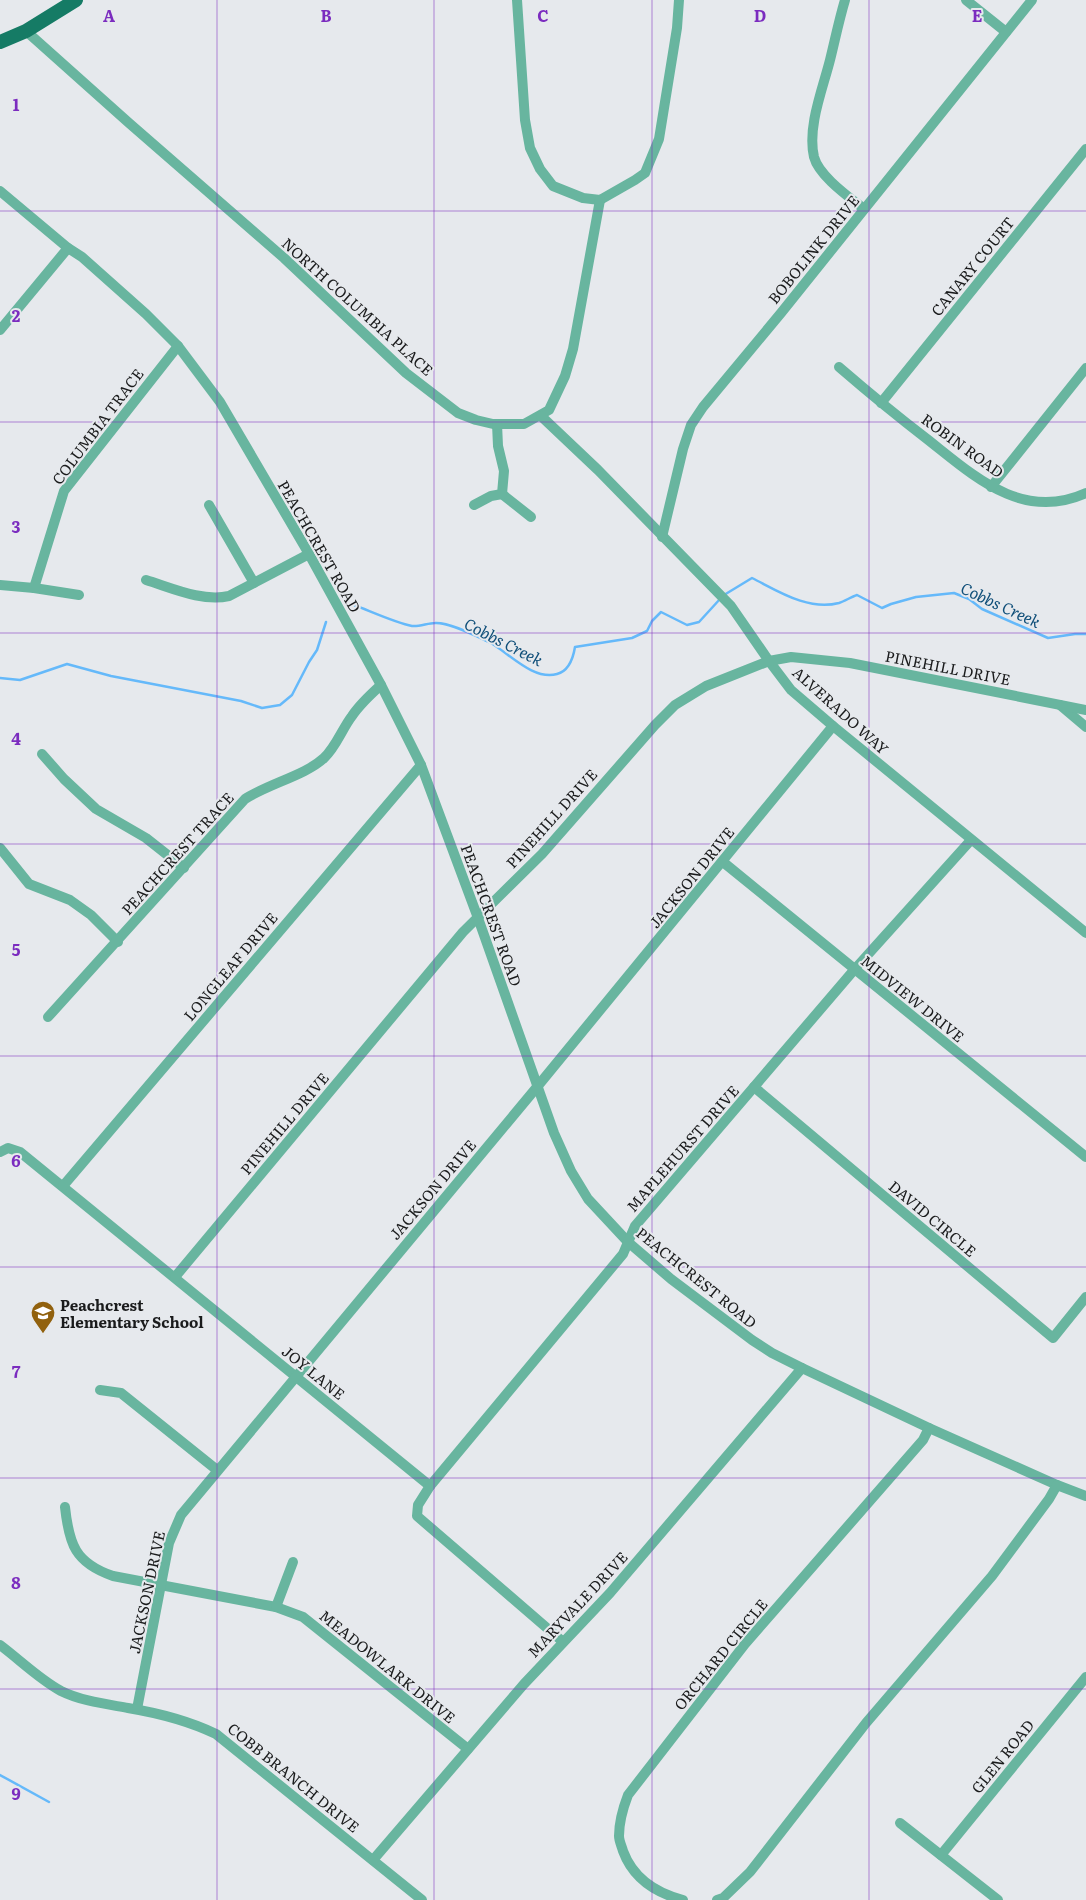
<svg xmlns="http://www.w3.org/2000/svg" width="1086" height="1900" viewBox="0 0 1086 1900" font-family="Literata,serif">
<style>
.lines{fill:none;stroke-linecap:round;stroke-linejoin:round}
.stream{stroke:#65b9fa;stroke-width:2.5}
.minor{stroke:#68b59f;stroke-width:10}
.major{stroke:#157b65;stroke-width:14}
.grid{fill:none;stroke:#7b2cbf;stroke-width:1;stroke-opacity:0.55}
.labels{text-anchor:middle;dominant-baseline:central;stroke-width:4;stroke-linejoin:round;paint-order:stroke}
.street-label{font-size:15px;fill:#1a1b1c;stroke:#e6e9ed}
.poi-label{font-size:15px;font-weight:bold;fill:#1a1b1c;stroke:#e6e9ed;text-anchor:start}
.water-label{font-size:16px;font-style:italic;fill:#104f79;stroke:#e6e9ed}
.grid-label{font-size:16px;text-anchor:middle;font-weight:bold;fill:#7b2cbf;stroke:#e6e9ed;stroke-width:4;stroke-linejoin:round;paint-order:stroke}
</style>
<rect width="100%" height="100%" fill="#e6e9ed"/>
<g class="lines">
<!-- stream -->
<g class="stream">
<path d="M724,595L752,578C778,591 808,611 839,603C845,601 851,597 857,595L882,608L891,604L916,597L954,593L969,599L982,609L1048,638L1075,634H1086"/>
<path d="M354,605C370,611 396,623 412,626C419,627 428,623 435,623C449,622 476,636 489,642C508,652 533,681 557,674C569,671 573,659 575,647L632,638L647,631L652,621L661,612L687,625L699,622L720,599"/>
<path d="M0,678L20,680L67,664L111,676L241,701L262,708L280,705L292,695L309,662L317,650L326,622"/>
<path d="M0,1775L49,1802"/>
</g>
<!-- minor -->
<g class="minor">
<path d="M517,0L525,120L530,148L540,169L553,186L583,198L600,200L635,180L645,173L659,139L677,28L679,0"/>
<path d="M845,0C839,20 835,40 830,60C823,88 807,127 814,157C819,176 849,197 864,209"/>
<path d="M966,0L1006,32"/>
<path d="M26,31L129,123L284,258L406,373L458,413L476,420L493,424H524L549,410L565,376L573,349L600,200"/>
<path d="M0,191L68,248L82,257L146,314L178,346L220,402L309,554L381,685L421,765L478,918L554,1133L571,1171L588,1199L628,1242L671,1279L752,1340L772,1353L802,1368L929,1428L1057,1485L1086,1496"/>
<path d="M0,330L68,248"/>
<path d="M839,367C868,392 897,416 927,439C974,476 1022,522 1086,493"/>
<path d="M881,403L1086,149"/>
<path d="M541,416L598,470L731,606L769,661L791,690L833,726L1086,933"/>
<path d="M991,487L1086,368"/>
<path d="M502,494L531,517"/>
<path d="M209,505L254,583"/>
<path d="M474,505L491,496L502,494L504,471L498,446L497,424"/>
<path d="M662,537L683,449L691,425L703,407L781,313L1032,0"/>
<path d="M146,580C172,588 202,602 229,596L309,554"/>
<path d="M0,585L34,588L79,595"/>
<path d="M34,588L64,491L178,346"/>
<path d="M1060,705L1086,727"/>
<path d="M42,754L64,779L96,809L146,838L184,868"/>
<path d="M0,848L29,884L70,900L91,915L118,942"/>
<path d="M723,862L1086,1157"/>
<path d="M48,1017L245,799C268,784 306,775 324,758C336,747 342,729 352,716C360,704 371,694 381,685"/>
<path d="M754,1087L1053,1338L1086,1297"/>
<path d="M0,1152L8,1148L20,1152L430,1486L418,1505L417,1516L562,1641"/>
<path d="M63,1186L421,765"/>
<path d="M175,1277L463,932L542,854L655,725L675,705L706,686L769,661L791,657L850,663L1086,710"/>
<path d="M100,1390L121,1393L217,1470"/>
<path d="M430,1486L623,1254L635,1226L854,970L971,840"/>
<path d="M65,1507C69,1544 75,1563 113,1576L276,1607L303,1617L468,1749"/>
<path d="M276,1607L293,1562"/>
<path d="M0,1645C20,1660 39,1679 61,1691C81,1701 106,1704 128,1708C158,1713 189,1721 216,1734L422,1900"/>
<path d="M137,1709L169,1543L181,1515L537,1087L833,726"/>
<path d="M900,1823L998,1900"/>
<path d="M941,1855L1086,1677"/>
<path d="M373,1860L524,1684L610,1593L802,1368"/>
<path d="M683,1900C656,1893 633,1878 623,1851C622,1847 619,1841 619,1836C619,1822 623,1808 628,1795L745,1644L923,1440L929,1428"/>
<path d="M717,1900L723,1898L750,1872L866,1723L992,1576L1049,1499L1057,1485"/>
</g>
<!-- major -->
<path class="major" d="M0,42L26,31L76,0"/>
</g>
<!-- grid -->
<path class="grid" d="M217,0V1900M434,0V1900M652,0V1900M869,0V1900M0,211H1086M0,422H1086M0,633H1086M0,844H1086M0,1056H1086M0,1267H1086M0,1478H1086M0,1689H1086"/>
<!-- icons -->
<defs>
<symbol id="school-pin" viewBox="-11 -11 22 30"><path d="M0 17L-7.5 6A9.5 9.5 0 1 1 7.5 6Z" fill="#91610e" stroke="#e6e9ed"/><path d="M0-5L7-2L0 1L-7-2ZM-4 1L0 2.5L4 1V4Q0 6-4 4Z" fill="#fff"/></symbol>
</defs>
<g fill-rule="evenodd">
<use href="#school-pin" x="29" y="1299" width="28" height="38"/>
</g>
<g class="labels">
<!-- street labels -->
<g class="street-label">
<text transform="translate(813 249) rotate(-51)">BOBOLINK DRIVE</text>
<text transform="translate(972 266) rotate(-51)">CANARY COURT</text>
<text transform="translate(358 306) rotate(42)">NORTH COLUMBIA PLACE</text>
<text transform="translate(97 426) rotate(-53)">COLUMBIA TRACE</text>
<text transform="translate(963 445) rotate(36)">ROBIN ROAD</text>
<text transform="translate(320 546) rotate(60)">PEACHCREST ROAD</text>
<text transform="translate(948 667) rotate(11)">PINEHILL DRIVE</text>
<text transform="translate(841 710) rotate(42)">ALVERADO WAY</text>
<text transform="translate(551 818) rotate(-48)">PINEHILL DRIVE</text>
<text transform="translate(177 853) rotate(-48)">PEACHCREST TRACE</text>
<text transform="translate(691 877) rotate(-51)">JACKSON DRIVE</text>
<text transform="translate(492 915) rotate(70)">PEACHCREST ROAD</text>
<text transform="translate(230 966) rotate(-50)">LONGLEAF DRIVE</text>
<text transform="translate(913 998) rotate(39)">MIDVIEW DRIVE</text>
<text transform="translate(284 1123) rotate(-50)">PINEHILL DRIVE</text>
<text transform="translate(682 1148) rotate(-49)">MAPLEHURST DRIVE</text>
<text transform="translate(432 1189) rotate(-50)">JACKSON DRIVE</text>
<text transform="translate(933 1218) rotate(40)">DAVID CIRCLE</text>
<text transform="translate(697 1277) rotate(39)">PEACHCREST ROAD</text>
<text transform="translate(314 1372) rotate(39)">JOY LANE</text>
<text transform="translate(146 1592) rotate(-78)">JACKSON DRIVE</text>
<text transform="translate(577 1604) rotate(-47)">MARYVALE DRIVE</text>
<text transform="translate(720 1654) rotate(-51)">ORCHARD CIRCLE</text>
<text transform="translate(388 1666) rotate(39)">MEADOWLARK DRIVE</text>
<text transform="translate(1002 1756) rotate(-51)">GLEN ROAD</text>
<text transform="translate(294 1777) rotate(39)">COBB BRANCH DRIVE</text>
</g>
<!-- poi labels -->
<g class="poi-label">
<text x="60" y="1304">Peachcrest<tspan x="60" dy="17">Elementary School</tspan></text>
</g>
<!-- water labels -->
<g class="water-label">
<text transform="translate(1001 604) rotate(25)">Cobbs Creek</text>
<text transform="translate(504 641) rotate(27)">Cobbs Creek</text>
</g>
</g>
<g class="grid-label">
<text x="109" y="22">A</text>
<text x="326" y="22">B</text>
<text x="543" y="22">C</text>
<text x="760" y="22">D</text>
<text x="977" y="22">E</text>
<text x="16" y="111">1</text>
<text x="16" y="322">2</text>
<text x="16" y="533">3</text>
<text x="16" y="745">4</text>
<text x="16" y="956">5</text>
<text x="16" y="1167">6</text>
<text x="16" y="1378">7</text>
<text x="16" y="1589">8</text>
<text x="16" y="1800">9</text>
</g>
</svg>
